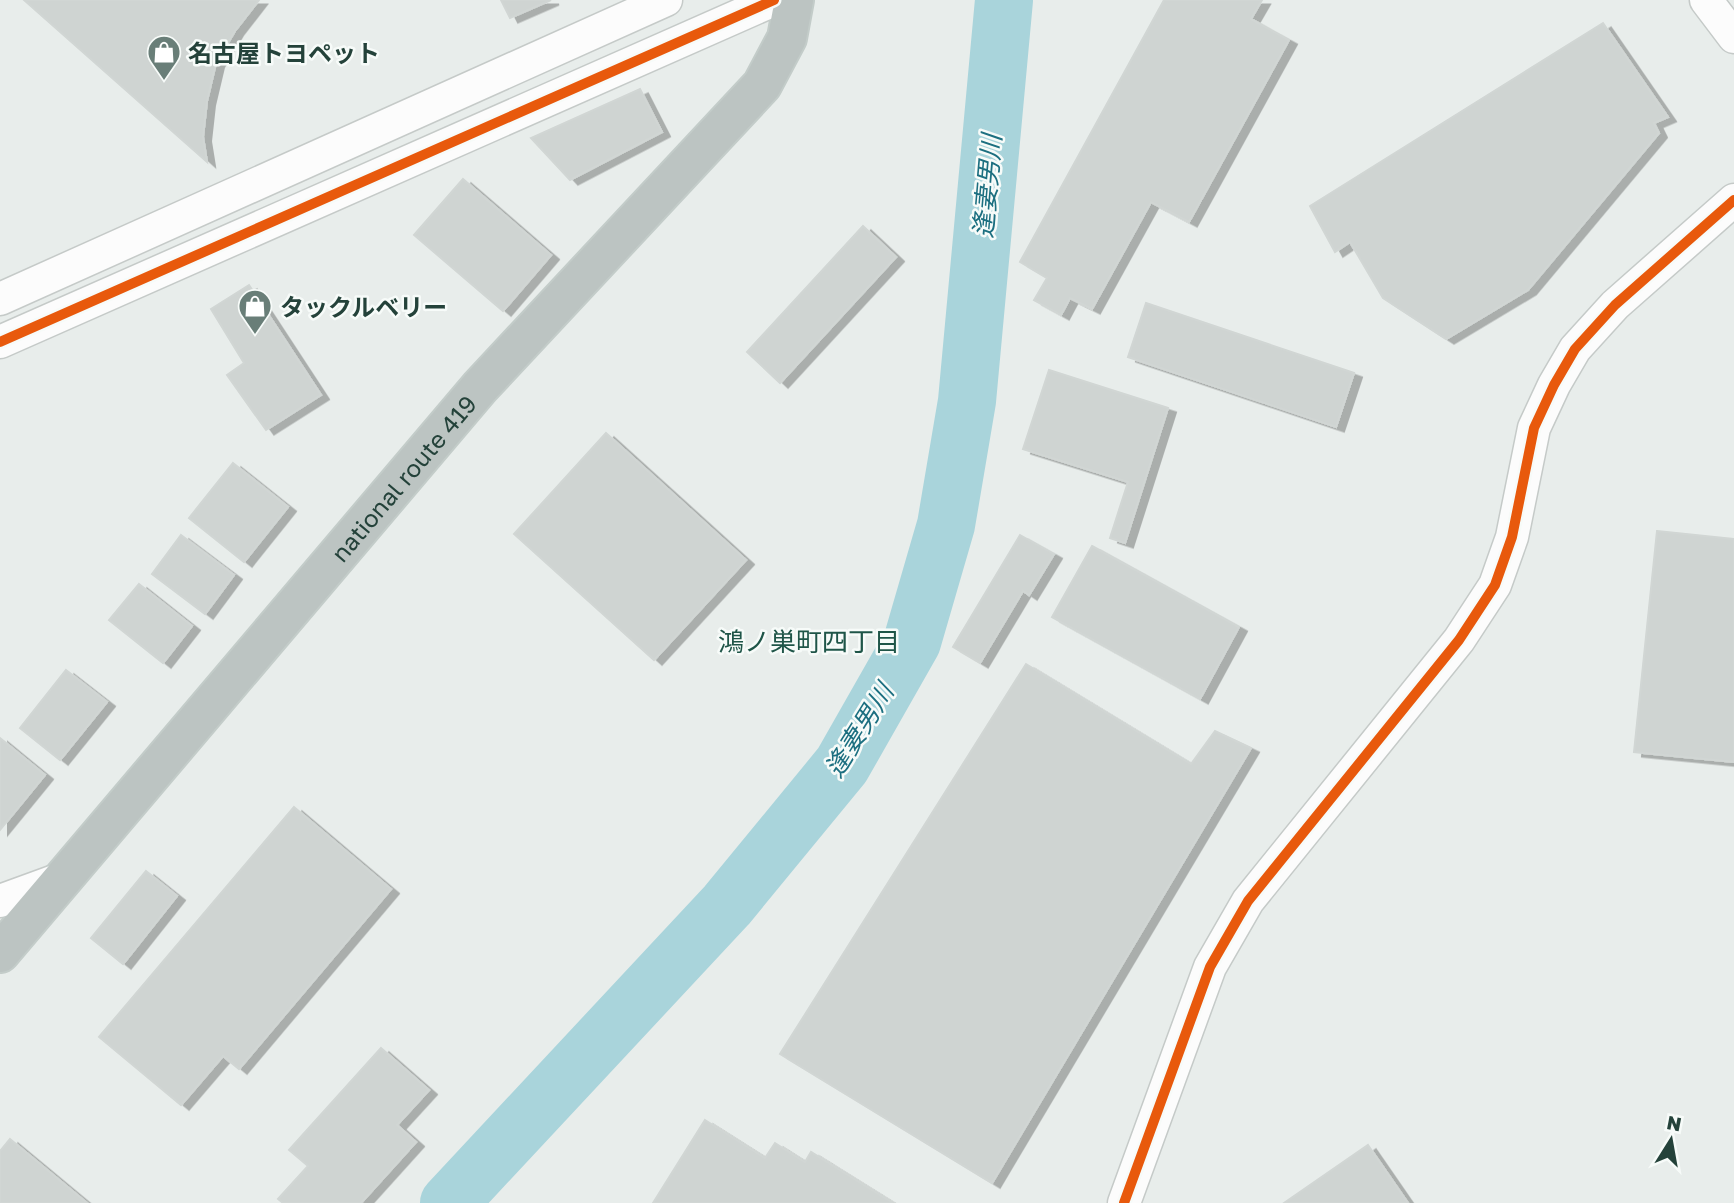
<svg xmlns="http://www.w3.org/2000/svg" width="1734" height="1203" viewBox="0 0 1734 1203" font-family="'Golos Text','Noto Sans JP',sans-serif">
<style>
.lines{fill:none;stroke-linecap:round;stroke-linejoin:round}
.river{stroke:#a9d4db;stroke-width:58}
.building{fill:#cfd4d2;stroke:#d1d6d4;stroke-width:2;filter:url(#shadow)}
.minor-casing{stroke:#c5cac8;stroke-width:35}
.highway-casing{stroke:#c3ccc9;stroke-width:42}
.minor{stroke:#fcfcfc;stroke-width:32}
.highway{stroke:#bcc4c2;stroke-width:38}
.cycleway-casing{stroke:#f7fbf9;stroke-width:15}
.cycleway{stroke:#e8590c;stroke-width:10}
.labels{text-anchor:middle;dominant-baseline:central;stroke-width:5;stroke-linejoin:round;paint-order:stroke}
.poi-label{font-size:24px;font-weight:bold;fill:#24423a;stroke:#f7fbf9;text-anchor:start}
.street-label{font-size:24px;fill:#24423a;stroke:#f7fbf9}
.water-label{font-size:26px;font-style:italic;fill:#1c6f80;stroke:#f7fbf9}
.neighbourhood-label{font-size:26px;fill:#1f5548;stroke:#f7fbf9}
</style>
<defs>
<filter id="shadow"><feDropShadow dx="8" dy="4.5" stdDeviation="0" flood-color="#0004"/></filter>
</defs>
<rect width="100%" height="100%" fill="#e8edeb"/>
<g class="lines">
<!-- river -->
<path class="river" d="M449,1203L727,905L842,765L912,642L946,525L967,401L1004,0"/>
</g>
<!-- building -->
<g class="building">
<path d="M24,0H259L235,31L216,63L207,101L203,137L207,162Z"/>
<path d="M501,0H551L510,18Z"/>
<path d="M1164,0H1262L1251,19L1289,40L1189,222L1151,202L1092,309L1070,298L1061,315L1034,300L1047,278L1020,262Z"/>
<path d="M1603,23L1668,117L1654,123L1659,133L1528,290L1446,339L1383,298L1350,242L1335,252L1310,206Z"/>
<path d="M640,89L662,132L570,180L531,138Z"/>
<path d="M463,179L551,255L503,311L414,235Z"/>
<path d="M863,226L896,257L780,383L747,352Z"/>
<path d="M249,285L321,395L266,430L227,375L244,363L211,309Z"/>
<path d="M1146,303L1354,373L1336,427L1128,357Z"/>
<path d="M1049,370L1168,408L1125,543L1110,538L1128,482L1023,449Z"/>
<path d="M606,433L746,560L654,660L514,534Z"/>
<path d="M233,463L288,507L244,562L189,518Z"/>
<path d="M1657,531L1734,539V762L1634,752Z"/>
<path d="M181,535L234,575L205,614L152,574Z"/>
<path d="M1020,535L1054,554L1029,595L1023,591L980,663L953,647Z"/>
<path d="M1092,546L1239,627L1200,699L1052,617Z"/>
<path d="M139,584L192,626L163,663L109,620Z"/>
<path d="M1026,664L1191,764L1215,731L1251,748L992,1183L780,1054Z"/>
<path d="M66,670L107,702L60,760L20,728Z"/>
<path d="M0,738L45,775L0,830Z"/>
<path d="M294,807L391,889L239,1069L223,1056L181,1105L99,1037Z"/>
<path d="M146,871L177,896L123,964L91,938Z"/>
<path d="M381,1048L429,1090L397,1125L416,1142L361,1203H283L278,1199L308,1166L289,1150Z"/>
<path d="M705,1120L765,1158L775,1143L805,1162L811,1152L893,1203H653Z"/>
<path d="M10,1139L87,1203H0V1151Z"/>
<path d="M1368,1145L1408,1203H1284Z"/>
</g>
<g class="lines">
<defs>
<g id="minor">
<path d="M1706,0L1734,37"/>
<path d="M0,299L666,0"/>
<path d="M0,342L774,0"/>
<path d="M0,901L63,878"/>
<path d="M1124,1203L1210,967L1248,901L1459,640L1495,585L1512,537L1534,428L1554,385L1575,349L1615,305L1734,200"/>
</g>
<g id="highway">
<path id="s1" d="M0,953L480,387L762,85L787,38L794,0"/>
</g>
</defs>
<!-- minor casing -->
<use href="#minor" class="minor-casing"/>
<!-- highway casing -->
<use href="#highway" class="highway-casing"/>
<!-- minor -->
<use href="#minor" class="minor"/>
<!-- highway -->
<use href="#highway" class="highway"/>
<defs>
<g id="cycleway">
<path d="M0,342L774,0"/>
<path d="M1124,1203L1210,967L1248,901L1459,640L1495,585L1512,537L1534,428L1554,385L1575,349L1615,305L1734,200"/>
</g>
</defs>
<!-- cycleway casing -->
<use href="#cycleway" class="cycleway-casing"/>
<!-- cycleway -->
<use href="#cycleway" class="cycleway"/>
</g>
<!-- icons -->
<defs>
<symbol id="shop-pin" viewBox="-11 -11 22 30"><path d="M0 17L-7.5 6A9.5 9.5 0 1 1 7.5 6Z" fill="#697e78" stroke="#f7fbf9"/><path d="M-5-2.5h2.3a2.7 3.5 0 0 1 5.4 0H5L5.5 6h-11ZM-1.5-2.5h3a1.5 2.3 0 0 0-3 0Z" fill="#fff"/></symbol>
</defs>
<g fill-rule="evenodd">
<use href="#shop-pin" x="145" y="33" width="38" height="52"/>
<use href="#shop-pin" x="236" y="287" width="38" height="52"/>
</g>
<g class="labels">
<!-- poi labels -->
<g class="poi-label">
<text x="188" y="52">名古屋トヨペット</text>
<text x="280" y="306">タックルベリー</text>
</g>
<!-- street labels -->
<g class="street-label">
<text stroke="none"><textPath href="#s1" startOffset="623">national route 419</textPath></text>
</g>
<!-- water labels -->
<g class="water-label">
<text transform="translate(987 186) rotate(-85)">逢妻男川</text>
<text transform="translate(859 730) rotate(-58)">逢妻男川</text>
</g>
<!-- neighbourhood labels -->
<g class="neighbourhood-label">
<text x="809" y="641">鴻ノ巣町四丁目</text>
</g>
</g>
<!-- north arrow -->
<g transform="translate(1671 1140) rotate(11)" stroke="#f7fbf9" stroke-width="5" paint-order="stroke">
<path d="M0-5L12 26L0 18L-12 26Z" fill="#24423a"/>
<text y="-10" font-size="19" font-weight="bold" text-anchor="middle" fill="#24423a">N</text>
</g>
</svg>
